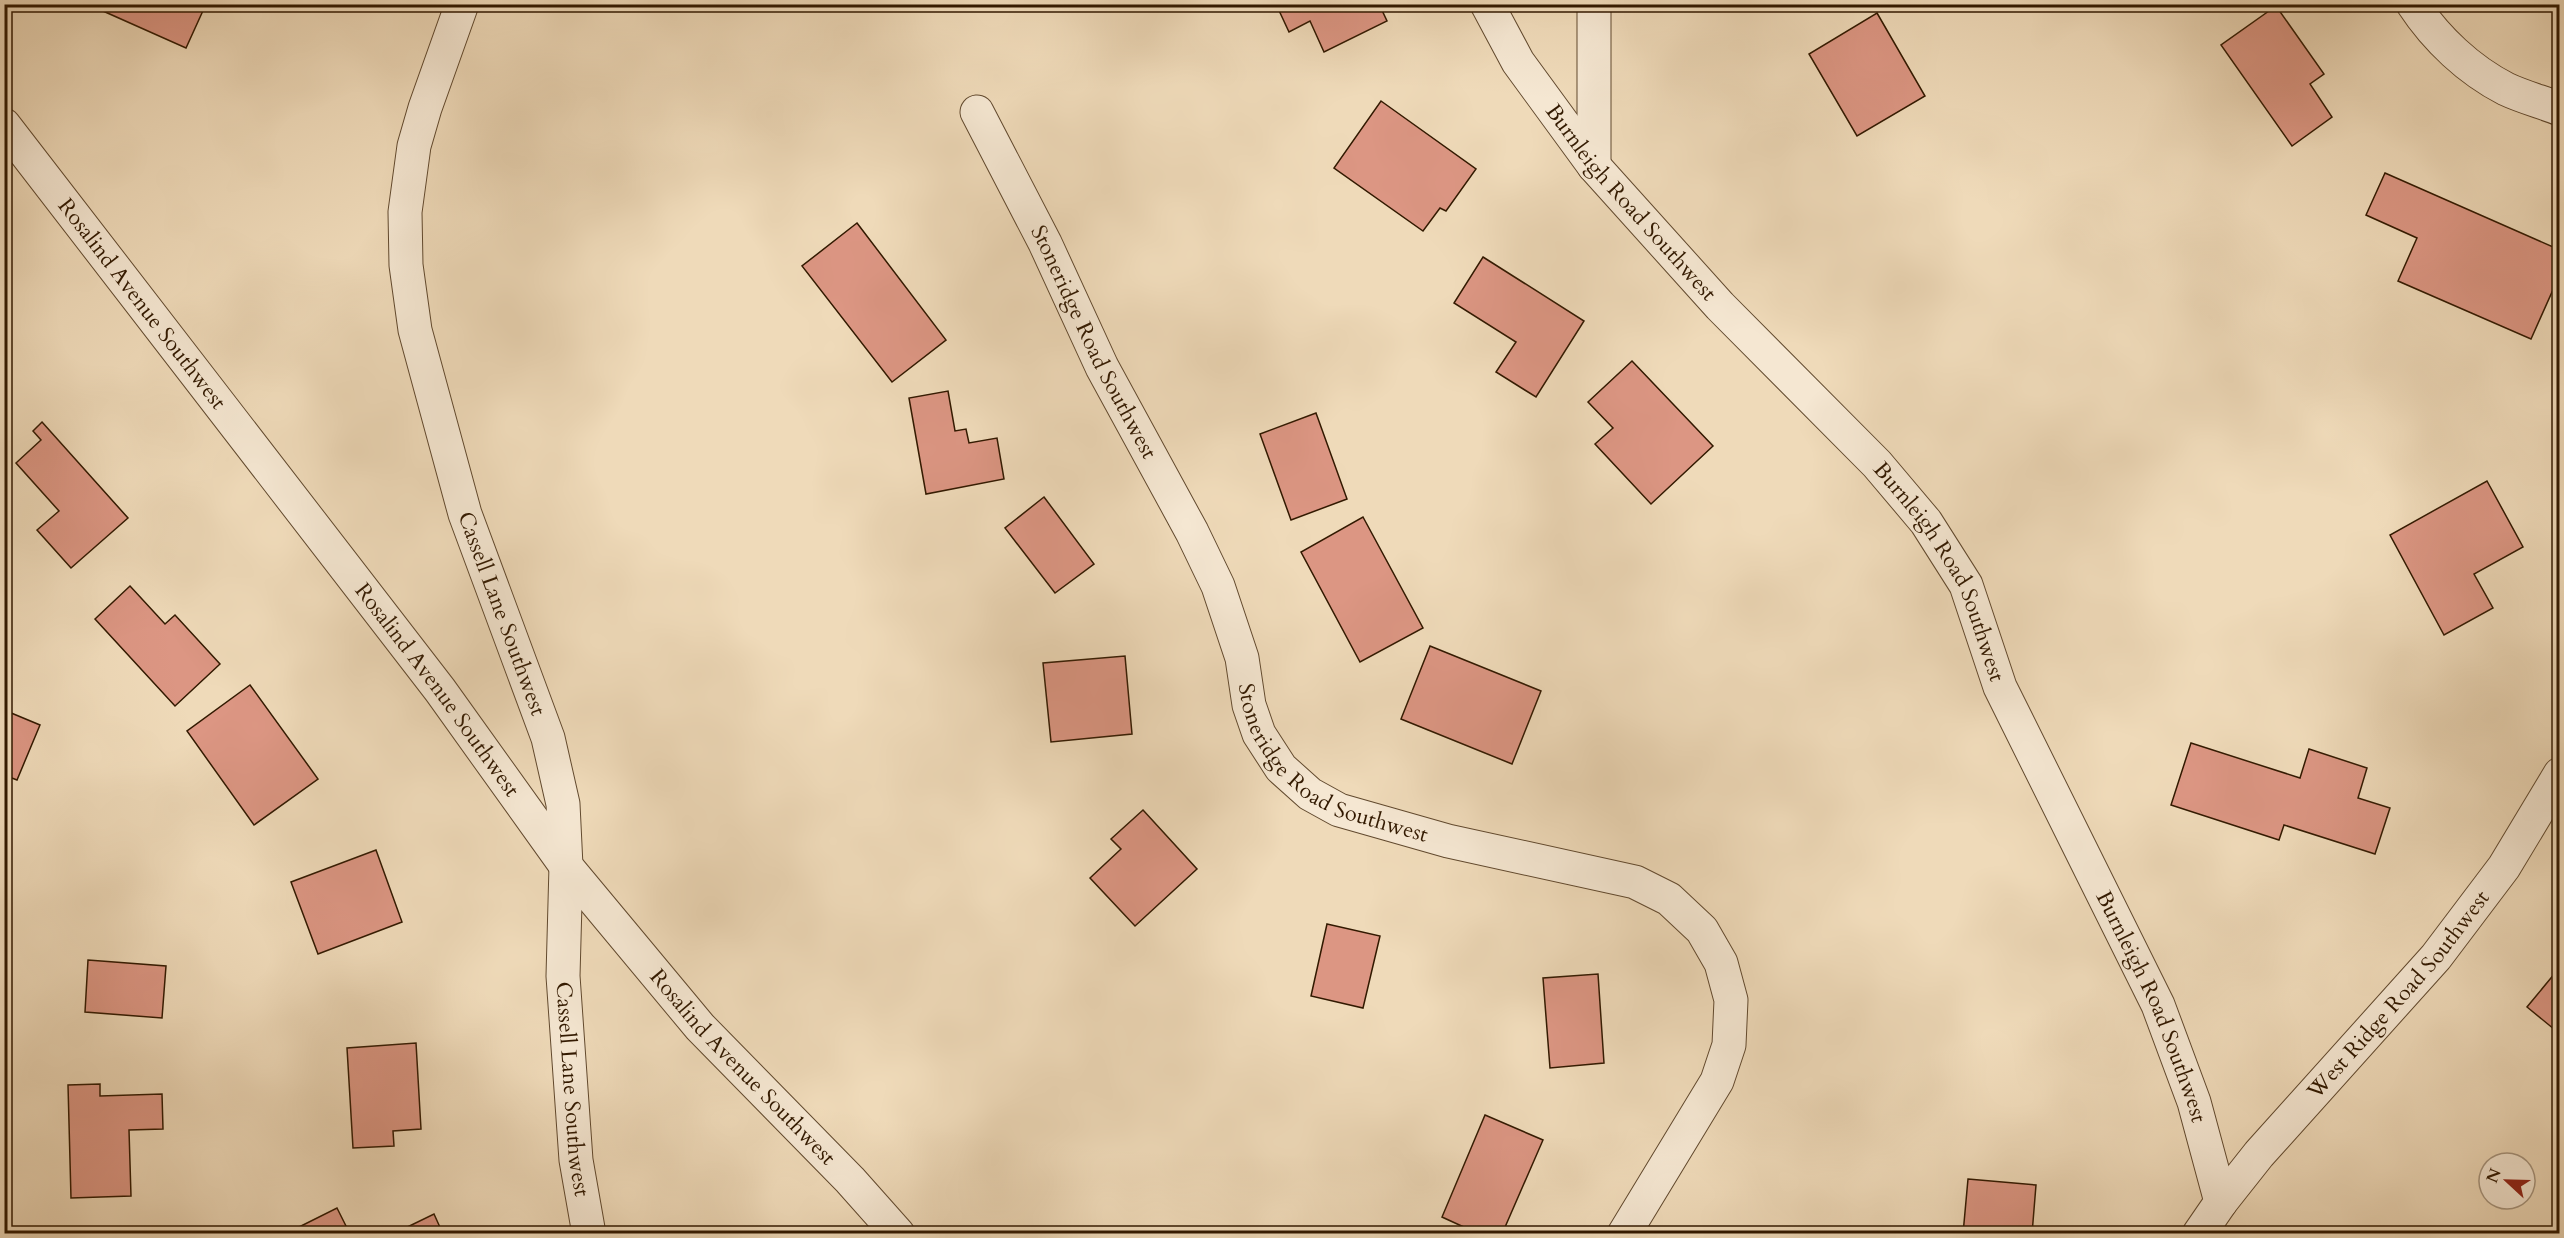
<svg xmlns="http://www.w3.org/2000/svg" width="2564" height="1238" viewBox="0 0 2564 1238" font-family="Cardo,serif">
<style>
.building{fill:#dc9683;stroke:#321900;stroke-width:1.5}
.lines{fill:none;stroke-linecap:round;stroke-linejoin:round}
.minor-casing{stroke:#61492e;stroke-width:35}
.minor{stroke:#f5e7d2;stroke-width:33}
.labels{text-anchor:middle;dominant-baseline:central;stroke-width:6;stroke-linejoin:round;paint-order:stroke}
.street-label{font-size:22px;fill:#321900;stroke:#f5e7d2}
</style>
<rect width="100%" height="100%" fill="#efdab9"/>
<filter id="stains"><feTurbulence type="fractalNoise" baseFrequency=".00333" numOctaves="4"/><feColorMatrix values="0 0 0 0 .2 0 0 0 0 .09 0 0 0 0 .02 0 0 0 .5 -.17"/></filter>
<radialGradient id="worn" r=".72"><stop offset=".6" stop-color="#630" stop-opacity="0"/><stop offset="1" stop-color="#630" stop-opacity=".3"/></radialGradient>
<!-- building -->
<g class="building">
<path d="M106,4H206L186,48L103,11Z"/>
<path d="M1276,4H1379L1387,21L1324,52L1310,21L1289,32Z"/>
<path d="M2276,6L2324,74L2310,84L2332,117L2292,146L2221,45Z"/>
<path d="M1877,13L1925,96L1857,136L1809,54Z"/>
<path d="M1381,101L1476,169L1446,211L1440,208L1423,231L1334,168Z"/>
<path d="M2385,173L2560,250V274L2531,339L2398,281L2417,238L2366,215Z"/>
<path d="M857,223L946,340L892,382L802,266Z"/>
<path d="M1483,257L1584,321L1536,397L1496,372L1516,342L1454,303Z"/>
<path d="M1632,361L1713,446L1651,504L1595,444L1613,428L1588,402Z"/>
<path d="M948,391L955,431L966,429L969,443L997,438L1004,479L926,494L909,398Z"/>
<path d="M1316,413L1347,499L1291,520L1260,434Z"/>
<path d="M42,422L128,518L71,568L37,530L59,511L16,463L41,440L33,431Z"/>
<path d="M2487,481L2523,547L2474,574L2493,608L2444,635L2390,535Z"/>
<path d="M1044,497L1094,564L1055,593L1005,528Z"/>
<path d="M1363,517L1423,628L1360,662L1301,552Z"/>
<path d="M130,586L165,624L175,615L220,664L175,706L95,619Z"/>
<path d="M1430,646L1541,691L1512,764L1401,719Z"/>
<path d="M1125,656L1132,734L1051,742L1043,663Z"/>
<path d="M250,685L318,779L254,825L187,731Z"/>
<path d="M4,710L40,725L17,780L4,775Z"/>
<path d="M2191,743L2300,778L2309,749L2367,768L2358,798L2390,808L2375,854L2284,825L2279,840L2171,805Z"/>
<path d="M1143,810L1197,869L1135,926L1090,878L1121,849L1111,839Z"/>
<path d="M376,850L402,922L318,954L291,882Z"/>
<path d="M1327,924L1380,936L1363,1008L1311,996Z"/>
<path d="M88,960L166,966L162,1018L85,1012Z"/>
<path d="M2560,967V1034L2527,1007Z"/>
<path d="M1598,974L1604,1063L1550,1068L1543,978Z"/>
<path d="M416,1043L421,1129L393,1131L394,1146L353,1148L347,1048Z"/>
<path d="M100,1084V1096L162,1094L163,1129L129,1130L131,1196L71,1198L68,1085Z"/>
<path d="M1485,1115L1543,1140L1502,1234H1479L1442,1217Z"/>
<path d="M1968,1179L2036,1185L2032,1234H1963Z"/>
<path d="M337,1208L350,1234H285Z"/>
<path d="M434,1214L443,1234H393Z"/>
</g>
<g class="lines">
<defs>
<g id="minor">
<path id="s1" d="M462,4L425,108L414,146L405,212L406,265L415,330L465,514L548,738L563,804L566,866L563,976L576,1160L589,1234"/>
<path id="s2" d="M1487,4L1518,62L1594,166L1720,306L1877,464L1926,522L1966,585L2000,687L2158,1005L2194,1102L2221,1202L2199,1234"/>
<path d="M1594,4V166"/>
<path d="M2413,4C2436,39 2469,70 2506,89C2523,97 2542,102 2560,109"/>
<path id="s3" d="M977,112L1045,243L1102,367L1192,532L1218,586L1242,658L1249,705L1259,734L1281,768L1310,794L1339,810L1448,841L1635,882L1669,899L1702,930L1721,963L1731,1000L1729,1045L1717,1081L1624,1234"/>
<path id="s4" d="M4,125L440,690L566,866L700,1027L850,1180L898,1234"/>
<path id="s5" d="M2221,1202L2259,1154L2436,957L2504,867L2560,774"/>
</g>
</defs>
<!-- minor casing -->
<use href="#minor" class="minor-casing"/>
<!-- minor -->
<use href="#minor" class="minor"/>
</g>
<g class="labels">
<!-- street labels -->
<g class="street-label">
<text stroke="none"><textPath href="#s2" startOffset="246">Burnleigh Road Southwest</textPath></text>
<text stroke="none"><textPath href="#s4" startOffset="226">Rosalind Avenue Southwest</textPath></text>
<text stroke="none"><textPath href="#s3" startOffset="258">Stoneridge Road Southwest</textPath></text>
<text stroke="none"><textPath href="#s2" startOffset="732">Burnleigh Road Southwest</textPath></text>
<text stroke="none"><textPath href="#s1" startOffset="632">Cassell Lane Southwest</textPath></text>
<text stroke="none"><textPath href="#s4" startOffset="712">Rosalind Avenue Southwest</textPath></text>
<text stroke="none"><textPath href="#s3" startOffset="762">Stoneridge Road Southwest</textPath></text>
<text stroke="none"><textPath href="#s5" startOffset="273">West Ridge Road Southwest</textPath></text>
<text stroke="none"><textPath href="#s2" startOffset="1218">Burnleigh Road Southwest</textPath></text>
<text stroke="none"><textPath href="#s4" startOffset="1198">Rosalind Avenue Southwest</textPath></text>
<text stroke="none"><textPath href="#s1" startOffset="1118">Cassell Lane Southwest</textPath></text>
</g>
</g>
<!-- margin -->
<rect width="2564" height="1238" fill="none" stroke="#efdab9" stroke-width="24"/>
<rect x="6" y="6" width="2552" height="1226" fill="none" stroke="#321900" stroke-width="3"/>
<rect x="12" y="12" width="2540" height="1214" fill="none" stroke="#321900" stroke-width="1.5"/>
<!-- north arrow -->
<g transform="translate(2507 1181) rotate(292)"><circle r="28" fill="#f5e7d2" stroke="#a7957e" stroke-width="1.5"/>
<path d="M0-4.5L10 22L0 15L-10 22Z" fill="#8f2418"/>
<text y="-9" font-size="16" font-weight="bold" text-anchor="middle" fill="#321900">N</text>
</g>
<rect width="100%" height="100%" filter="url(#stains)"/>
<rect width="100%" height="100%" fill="url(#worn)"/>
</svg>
